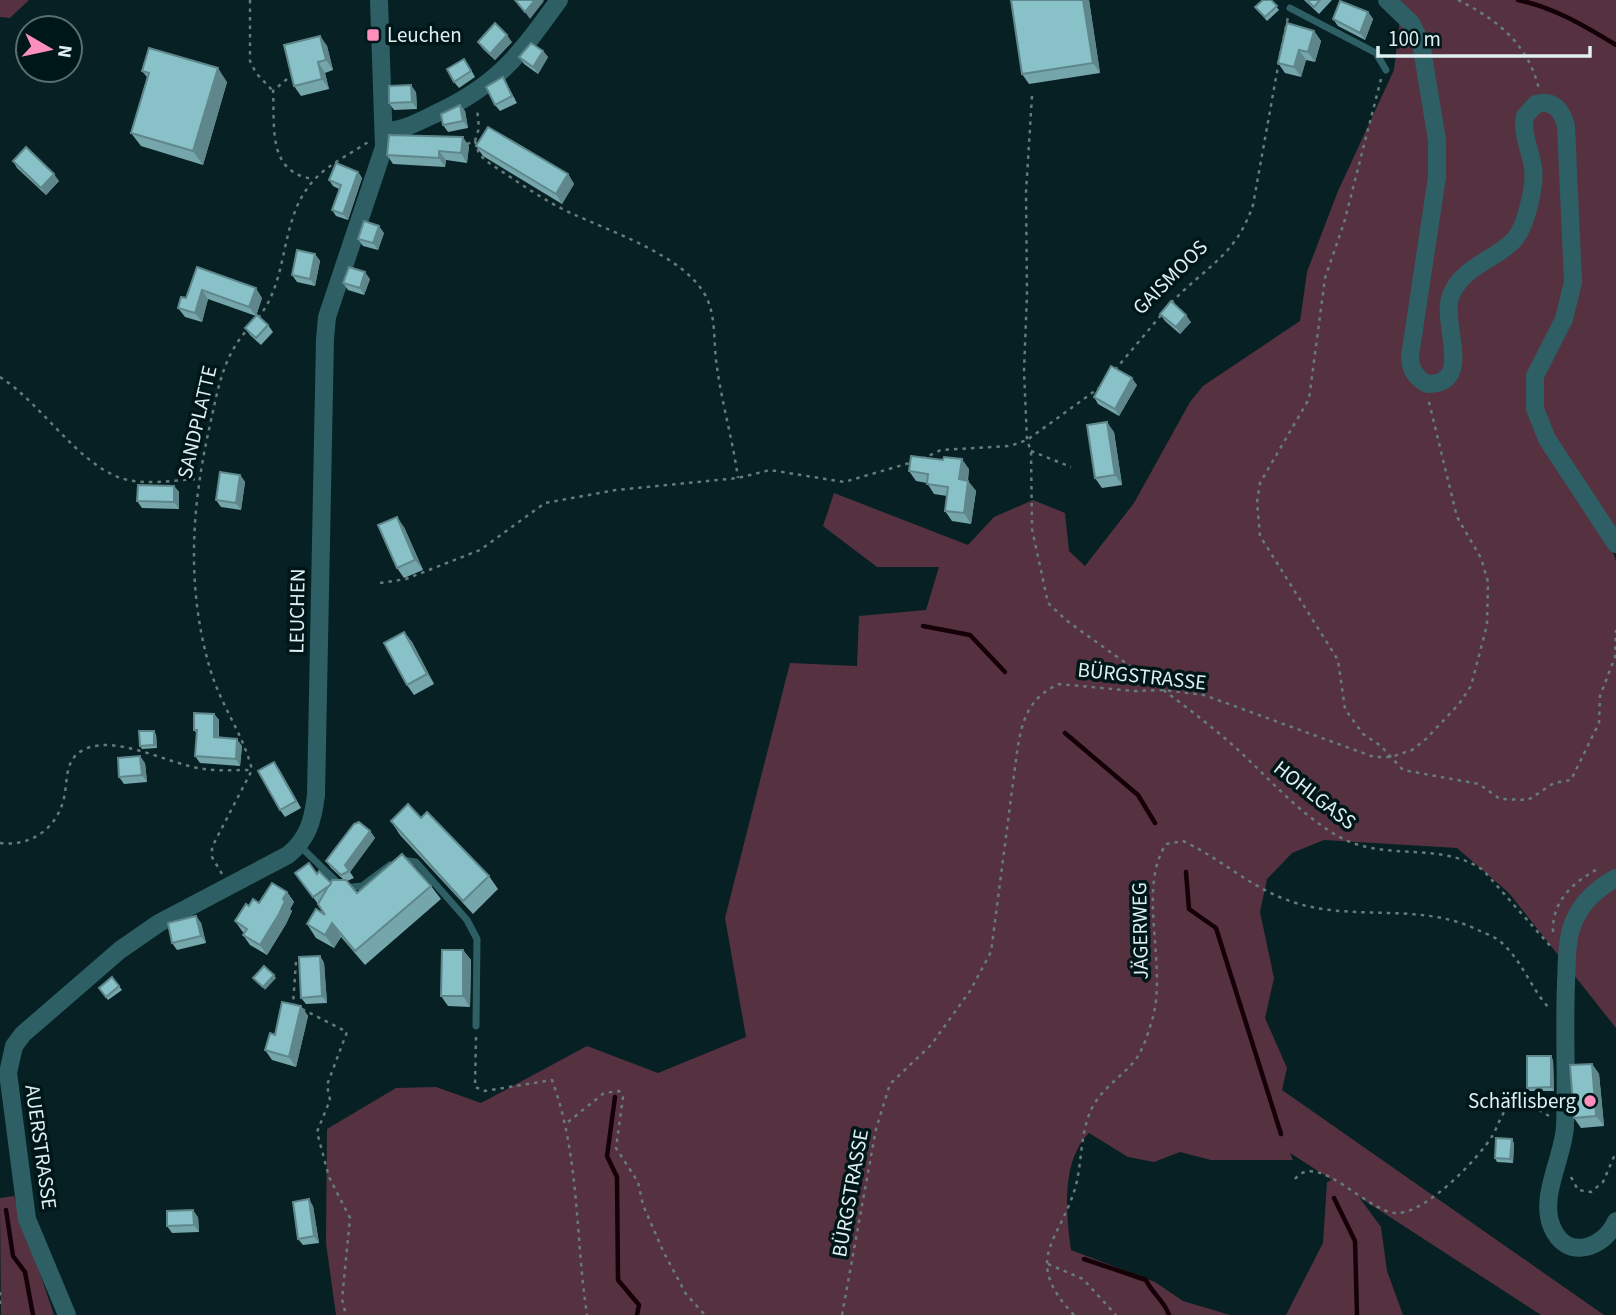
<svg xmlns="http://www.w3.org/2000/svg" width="1616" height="1315" viewBox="0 0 1616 1315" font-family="'Source Sans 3',sans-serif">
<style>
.green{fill:#563240}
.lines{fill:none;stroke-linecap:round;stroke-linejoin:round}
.stream{stroke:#150007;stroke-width:4.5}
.path{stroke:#667b7d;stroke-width:2.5;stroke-dasharray:3.5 5;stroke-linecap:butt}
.service{stroke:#2d5f64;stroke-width:7}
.tertiary{stroke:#2d5f64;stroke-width:18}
.wall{fill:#75a6ab}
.shaded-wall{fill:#5f878b}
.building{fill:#88c1c7;stroke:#5f878b;stroke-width:2}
.poi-dot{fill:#fe8ebb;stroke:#001719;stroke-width:2.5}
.labels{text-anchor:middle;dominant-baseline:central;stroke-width:7;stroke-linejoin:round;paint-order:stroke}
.poi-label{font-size:21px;fill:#e0eff0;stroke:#001719;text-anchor:start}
.street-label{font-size:21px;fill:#e0eff0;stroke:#001719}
</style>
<rect width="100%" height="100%" fill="#062023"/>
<!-- green -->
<g class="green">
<path d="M0,0H29L10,18L0,17Z"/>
<path d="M1396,0H1616V542L1611,546L1616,561V1028L1509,893L1457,848L1324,840L1292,853L1267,879L1260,912L1274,978L1265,1018L1287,1068L1282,1090L1604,1315H1541L1359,1197L1381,1227L1387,1271L1403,1315H1286L1323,1243L1327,1182L1332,1180L1290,1153L1293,1160H1211L1180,1152L1154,1162L1128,1157L1089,1133C1061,1161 1066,1213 1071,1250L1155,1282L1183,1301L1230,1315H336L326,1243L327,1129L396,1088L436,1087L481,1103L587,1046L658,1073L746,1037L725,918L790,663L857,666L859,616L926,610L939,567H877L823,526L834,493L968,545L994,517L1033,500L1065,513L1069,551L1085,566L1134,503L1190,402L1203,386L1300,321L1307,272L1338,191L1394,70L1400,20Z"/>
<path d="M14,1196L54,1315H1L0,1198Z"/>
</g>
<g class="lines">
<!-- stream -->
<g class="stream">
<path d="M1518,0C1553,7 1585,26 1616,45"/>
<path d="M923,626L970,635L1005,672"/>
<path d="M1065,733L1138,795L1155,823"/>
<path d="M1186,872L1189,909L1216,928L1281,1134"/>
<path d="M615,1097L607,1156L617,1177L618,1280L639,1305L637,1315"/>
<path d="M1334,1198L1355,1241L1357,1315"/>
<path d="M6,1210L13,1256L25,1272L33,1315"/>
<path d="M1084,1259L1146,1280C1153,1295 1164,1300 1169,1315"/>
</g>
<!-- path -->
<g class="path">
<path d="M250,0V61L256,73L273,91"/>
<path d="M1458,0C1498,20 1528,44 1539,89"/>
<path d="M1280,55L1288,17"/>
<path d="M287,79L273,91C275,128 267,173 314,179"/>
<path d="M1381,79L1344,223L1325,278L1309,399L1260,483L1257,502L1260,536L1338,660L1345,709L1363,734L1381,746L1403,770L1479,784L1500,799L1528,800L1554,783L1571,780L1599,723L1600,696L1615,657L1616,630"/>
<path d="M1032,96L1026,192L1027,294L1024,371L1027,440L1031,451L1032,529L1048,603L1066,620C1120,660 1177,697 1228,741C1264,772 1294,810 1336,835C1382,863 1439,840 1483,870L1552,948"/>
<path d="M475,141L479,154L486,161C514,179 542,200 573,214C612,232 681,255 704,293C717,314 713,344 717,367C722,404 733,441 738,478"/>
<path d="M467,144L475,141L479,128L477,108"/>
<path d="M1171,303C1205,267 1236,256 1253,205L1279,61"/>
<path d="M258,318C291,278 278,217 315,179C329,164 352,153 368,142"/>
<path d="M1115,370L1162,314"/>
<path d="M0,377C41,403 78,464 121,478C144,486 174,480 198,479"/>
<path d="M1031,451L1071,467"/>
<path d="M922,459L941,450L1010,446L1027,440L1099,388"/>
<path d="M380,583L406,579L480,550L545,503L616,490L738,478L770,470L844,482L913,462"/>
<path d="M0,843C30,847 57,829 64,798C68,781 64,760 83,750C115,733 170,765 204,769C219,771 236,770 252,770"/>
<path d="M222,874L212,857V847L252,770C244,736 222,707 211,672C186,590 191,508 210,425C218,389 223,355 249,328"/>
<path d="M1553,932C1552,902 1571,884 1596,870"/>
<path d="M296,962L293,1004L296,1006"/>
<path d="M302,1009L347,1032L327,1085L330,1100L317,1132L329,1177L350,1218L342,1299L346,1315"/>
<path d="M476,1037L475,1087L485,1091L552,1080C580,1156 575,1236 587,1315"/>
<path d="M568,1122L604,1093L619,1091L623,1097L616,1148L638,1182L643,1205L663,1251L686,1294L705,1315"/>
<path d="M1571,1177L1578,1190L1591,1192L1603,1182L1616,1152"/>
<path d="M1295,1179C1318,1149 1370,1216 1399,1213C1429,1210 1477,1160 1493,1135C1498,1126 1500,1116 1508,1107L1531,1105L1549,1116"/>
<path d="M1048,1264L1083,1279L1116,1315"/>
<path d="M0,1292V1306"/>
<path d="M842,1315L876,1129L890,1084L931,1045L970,991L991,952L1017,752C1022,720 1028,698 1059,684L1134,691L1163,690L1204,695L1374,757H1391L1412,750L1426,739L1459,704L1471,686L1487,625L1488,582L1481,558L1457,517L1428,398"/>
<path d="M1074,1315C1019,1257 1063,1240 1077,1181C1082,1157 1081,1130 1092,1108C1101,1090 1118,1079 1131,1065C1143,1053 1148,1033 1153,1017C1167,963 1137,889 1166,844L1183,841C1220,858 1251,888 1290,901C1351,923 1419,901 1478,930C1486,934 1496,937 1502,943C1522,961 1531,988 1548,1007"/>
</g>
<!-- service -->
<g class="service">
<path d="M1290,8L1376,53L1386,70"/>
<path d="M300,846L343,888L362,886L390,865"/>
<path d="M401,860L416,862L467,920L477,939L476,1026"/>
</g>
<!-- tertiary -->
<g class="tertiary">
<path d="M1387,0L1411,23L1421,43L1437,140V177L1410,356C1410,369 1416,379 1428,384C1475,384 1440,323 1451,295C1462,268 1491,261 1511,243C1521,234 1526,218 1529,205C1532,193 1535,180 1533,168C1531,152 1521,132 1525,116L1536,104C1554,99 1562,111 1566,126L1573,282L1564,319L1535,376V409L1547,439L1616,544"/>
<path d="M386,131C405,130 420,121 437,113C499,84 520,54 559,0"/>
<path d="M1616,878C1596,889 1578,906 1571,929C1566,946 1567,965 1566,982C1564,1031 1567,1079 1565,1127C1563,1158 1539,1197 1552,1227C1566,1261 1604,1249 1616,1221"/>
<path d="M67,1315L27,1219L8,1073L14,1046L23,1034L120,950L159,923L288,855C308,839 313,820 316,795L325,339L327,317L384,147L379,0"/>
</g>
</g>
<!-- wall -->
<g class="wall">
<path d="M1011,0H1089L1100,73L1029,84L1022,74Z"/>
<path d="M1271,0L1279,10L1267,21L1255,7Z"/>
<path d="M1304,0H1332L1319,14Z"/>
<path d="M1368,12L1373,19L1365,40L1338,26L1333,19Z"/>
<path d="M1314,31L1321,41L1315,62L1306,60L1301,77L1285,73L1278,63Z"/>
<path d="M320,36L327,46L333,70L325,73L329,89L301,96L294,86Z"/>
<path d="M478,42H512L495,60L483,49Z"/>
<path d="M543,51L548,57L538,74L524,64L519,57Z"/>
<path d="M469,66L475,77L459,88L454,82Z"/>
<path d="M142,71L227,82L203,165L141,146L131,133L147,77Z"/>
<path d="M503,77L517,103L500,111L495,105Z"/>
<path d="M416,92L417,109L394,110L389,103Z"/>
<path d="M460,105L465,111L468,128L448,132L443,125Z"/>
<path d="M469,146L467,163L446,160L445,167L393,164L387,155Z"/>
<path d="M476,146L568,174L574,184L562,204L483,156Z"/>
<path d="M13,161L59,181L46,195L17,168Z"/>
<path d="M358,172L362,178L348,220L336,216L332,210L339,189L333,186L329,180Z"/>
<path d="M384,233L378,250L363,246L358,239Z"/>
<path d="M315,254L320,261L315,286L297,282L292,275Z"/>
<path d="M197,267L262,298L256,316L208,299L202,322L185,317L178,308L186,298Z"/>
<path d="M370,279L364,295L348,290L343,283Z"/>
<path d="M1160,314L1191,322L1180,334L1165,321Z"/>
<path d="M268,325L273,332L261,345L250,335L245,328Z"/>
<path d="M1137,385L1119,416L1098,404L1094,397Z"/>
<path d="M1114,432L1122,485L1102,488L1095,478Z"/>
<path d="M943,460L969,469L968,481L976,491L971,524L952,521L945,511L947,496L934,494L927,483L916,481L909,471Z"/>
<path d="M240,475L245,482L241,510L221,507L216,500Z"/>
<path d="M174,486L179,492V509L142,508L137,501Z"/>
<path d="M404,527L423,570L404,578L397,568Z"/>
<path d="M404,632L412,642L434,684L414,695L407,685Z"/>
<path d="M214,714L219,720V738L242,746L240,766L200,763L195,756L197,734L194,730Z"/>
<path d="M156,734L157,748L142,749L140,746Z"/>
<path d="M145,763L147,782L124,784L119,777Z"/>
<path d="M279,769L301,808L285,817L280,810Z"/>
<path d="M421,818L489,876L498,889L473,914L400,835L391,821Z"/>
<path d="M370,831L375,838L350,872L354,878L347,881L357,893L431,886L441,899L365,965L341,937L334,948L316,938L307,924L325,915L319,902L318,904L295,873L331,883L344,880L331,868L326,861Z"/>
<path d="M287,892L294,902L290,909L292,911L286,924L267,955L250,945L243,935L244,933L242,931L235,921L249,906Z"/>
<path d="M196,916L201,923L206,943L177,950L172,943Z"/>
<path d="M463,950L471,960L470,1007L448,1006L441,996Z"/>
<path d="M320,956L324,963L327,1003L306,1004L301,998Z"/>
<path d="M112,977L122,990L108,1000L99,988Z"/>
<path d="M301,1006L308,1016L296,1067L272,1060L265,1050L275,1035Z"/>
<path d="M1553,1060L1554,1091H1530L1527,1088Z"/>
<path d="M1592,1064L1599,1074L1604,1126L1581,1128L1574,1118Z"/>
<path d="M1514,1143L1513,1163L1497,1162L1495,1158Z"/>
<path d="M313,1206L319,1243L303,1245L298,1239Z"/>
<path d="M198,1217L199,1232L172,1233L167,1226Z"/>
</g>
<!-- shaded-wall -->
<g class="shaded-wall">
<path d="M535,0H543L544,1L530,19L525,12Z"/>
<path d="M1083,0H1089L1100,73L1093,63Z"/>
<path d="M1368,12L1373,19L1365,40L1360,33Z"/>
<path d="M1314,31L1321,41L1315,62L1308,52Z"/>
<path d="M507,35L512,42L495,60L490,54Z"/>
<path d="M320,36L327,46L333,70L326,60Z"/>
<path d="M1299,50L1306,60L1301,77L1294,67Z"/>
<path d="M543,51L548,57L538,74L533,67Z"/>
<path d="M318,62L325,73L329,89L322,79Z"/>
<path d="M218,68L227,82L203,165L193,151Z"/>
<path d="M411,85L416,92L417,109L412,102Z"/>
<path d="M460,105L465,111L468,128L463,121Z"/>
<path d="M463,137L469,146L467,163L461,153Z"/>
<path d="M439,151L446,160L445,167L439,158Z"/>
<path d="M358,172L362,178L348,220L343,214Z"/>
<path d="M54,174L59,181L46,195L41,188Z"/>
<path d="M568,174L574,184L562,204L556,194Z"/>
<path d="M379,226L384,233L378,250L373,243Z"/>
<path d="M315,254L320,261L315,286L310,279Z"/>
<path d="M365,272L370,279L364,295L360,288Z"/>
<path d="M256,288L262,298L256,316L249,307Z"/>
<path d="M202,290L208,299L202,322L195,313Z"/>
<path d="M1186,315L1191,322L1180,334L1176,327Z"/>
<path d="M1132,378L1137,385L1119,416L1115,409Z"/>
<path d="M1107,422L1114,432L1122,485L1115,475Z"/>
<path d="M962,459L969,469L966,490L959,479Z"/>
<path d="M240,475L245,482L241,510L236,503Z"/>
<path d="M968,481L976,491L971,524L964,513Z"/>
<path d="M174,486L179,492V509L174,502Z"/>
<path d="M397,517L404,527L423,570L415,560Z"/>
<path d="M404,632L412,642L434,684L427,674Z"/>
<path d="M214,714L219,720L218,744L214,737Z"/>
<path d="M154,731L156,734L157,748L154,745Z"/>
<path d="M237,739L242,746L240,766L236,759Z"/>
<path d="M140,756L145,763L147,782L142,775Z"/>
<path d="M274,762L279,769L301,808L296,801Z"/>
<path d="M370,831L375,838L350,872L345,865Z"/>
<path d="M287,892L294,902L290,909L292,911L286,924L267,955L260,945Z"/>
<path d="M196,916L201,923L206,943L201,936Z"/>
<path d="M332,923L341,937L334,948L325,935Z"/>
<path d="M463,950L471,960L470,1007L463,996Z"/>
<path d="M320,956L324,963L327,1003L322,996Z"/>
<path d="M274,975L276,978L265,990L263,987Z"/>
<path d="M301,1006L308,1016L296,1067L289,1057Z"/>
<path d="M1551,1056L1553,1060L1554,1091L1551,1087Z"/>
<path d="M1592,1064L1599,1074L1604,1126L1596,1116Z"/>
<path d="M1512,1139L1514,1143L1513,1163L1510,1159Z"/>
<path d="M309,1199L313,1206L319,1243L314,1236Z"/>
<path d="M193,1210L198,1217L199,1232L194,1225Z"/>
</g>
<!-- building -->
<g class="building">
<path d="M515,0H535L525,12Z"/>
<path d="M1011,0H1083L1093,63L1022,74Z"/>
<path d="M1263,0H1271L1277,6L1265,17L1255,7Z"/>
<path d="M1307,0H1320L1314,7Z"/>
<path d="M1340,1L1368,12L1360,33L1333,19Z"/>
<path d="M495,23L507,35L490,54L478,42Z"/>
<path d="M1287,23L1314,31L1308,52L1299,50L1294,67L1278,63Z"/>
<path d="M320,36L326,60L318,62L322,79L294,86L284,45Z"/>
<path d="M531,43L543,51L533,67L519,57Z"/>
<path d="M149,48L218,68L193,151L131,133L149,73L142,71Z"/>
<path d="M464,59L471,71L454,82L447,69Z"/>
<path d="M503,77L512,96L495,105L486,87Z"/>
<path d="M411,85L412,102L389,103V86Z"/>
<path d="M460,105L463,121L443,125L441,114Z"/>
<path d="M488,127L568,174L556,194L476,146Z"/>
<path d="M389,135L463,137L461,153L439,151V158L387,155Z"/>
<path d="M26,147L54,174L41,188L13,161Z"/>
<path d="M336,163L358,172L343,214L332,210L341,185L329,180Z"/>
<path d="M364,221L379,226L373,243L358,239Z"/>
<path d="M297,250L315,254L310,279L292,275Z"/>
<path d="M197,267L256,288L249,307L202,290L195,313L178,308L181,297L186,298Z"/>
<path d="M349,267L365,272L360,288L343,283Z"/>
<path d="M1171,301L1186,315L1176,327L1160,314Z"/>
<path d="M257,315L268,325L256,338L245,328Z"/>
<path d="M1111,366L1132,378L1115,409L1094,397Z"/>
<path d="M1107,422L1115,475L1095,478L1087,425Z"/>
<path d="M911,456L943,460L944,457L962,459L959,479L968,481L964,513L945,511L948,487L927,484L928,474L909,471Z"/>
<path d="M220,472L240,475L236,503L216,500Z"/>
<path d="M138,485L174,486V502L137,501Z"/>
<path d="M397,517L415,560L397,568L378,525Z"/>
<path d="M404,632L427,674L407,685L384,643Z"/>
<path d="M194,713L214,714V737L237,739L236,759L195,756L197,730H194Z"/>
<path d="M139,731H154V745L140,746Z"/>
<path d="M140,756L142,775L119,777L118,758Z"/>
<path d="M274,762L296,801L280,810L258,771Z"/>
<path d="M408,804L421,818L427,812L489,876L463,901L391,821Z"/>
<path d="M359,822L370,831L345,865L349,871L341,875L326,861L354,824Z"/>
<path d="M402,854L431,886L355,951L332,923L325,935L307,924L316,909L325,915L318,904L332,880H346L357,893Z"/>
<path d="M309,863L317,874L319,871L331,883L330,885L313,897L295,873Z"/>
<path d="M272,883L287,892L283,899L285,901L279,914L260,945L243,935L247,929L235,921L246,904L249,906L253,899L259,903Z"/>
<path d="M196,916L201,936L172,943L168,923Z"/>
<path d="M442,950H463V996H441Z"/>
<path d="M320,956L322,996L301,998L299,957Z"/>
<path d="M264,966L274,975L263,987L253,978Z"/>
<path d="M112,977L119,986L106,997L99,988Z"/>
<path d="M282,1002L301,1006L289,1057L265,1050L270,1033L275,1035Z"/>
<path d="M1527,1056H1551V1087L1527,1088Z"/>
<path d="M1592,1064L1596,1116L1574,1118L1570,1065Z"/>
<path d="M1496,1138L1512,1139L1510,1159L1495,1158Z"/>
<path d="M309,1199L314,1236L298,1239L293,1202Z"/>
<path d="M193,1210L194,1225L167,1226V1211Z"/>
</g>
<!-- markers -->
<g class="poi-dot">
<rect x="366" y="28" width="14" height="14" rx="3.5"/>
<circle cx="1590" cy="1101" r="7"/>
</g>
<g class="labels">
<!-- poi labels -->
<g class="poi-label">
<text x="387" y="35">Leuchen</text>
<text x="1576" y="1101" text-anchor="end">Schäflisberg</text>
</g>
<!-- street labels -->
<g class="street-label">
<text transform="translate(1170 277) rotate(-45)">GAISMOOS</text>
<text transform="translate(197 422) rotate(-77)">SANDPLATTE</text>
<text transform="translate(297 611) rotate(-89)">LEUCHEN</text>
<text transform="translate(1142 676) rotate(6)">BÜRGSTRASSE</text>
<text transform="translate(1315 795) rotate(38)">HOHLGASS</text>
<text transform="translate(1140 931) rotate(-91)">JÄGERWEG</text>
<text transform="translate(41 1147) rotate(82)">AUERSTRASSE</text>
<text transform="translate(850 1193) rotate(-80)">BÜRGSTRASSE</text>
</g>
</g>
<!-- north arrow -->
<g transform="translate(49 49) rotate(99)"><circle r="33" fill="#001719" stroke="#5a6d6f" stroke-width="2"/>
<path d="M0-5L12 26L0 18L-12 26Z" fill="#fe8ebb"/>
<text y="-10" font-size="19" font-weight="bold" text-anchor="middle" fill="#e0eff0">N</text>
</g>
<!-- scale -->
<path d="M1378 46v10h212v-10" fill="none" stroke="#e0eff0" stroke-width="3.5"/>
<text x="1388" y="46" font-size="21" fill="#e0eff0" stroke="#001719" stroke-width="5" paint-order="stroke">100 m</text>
</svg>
